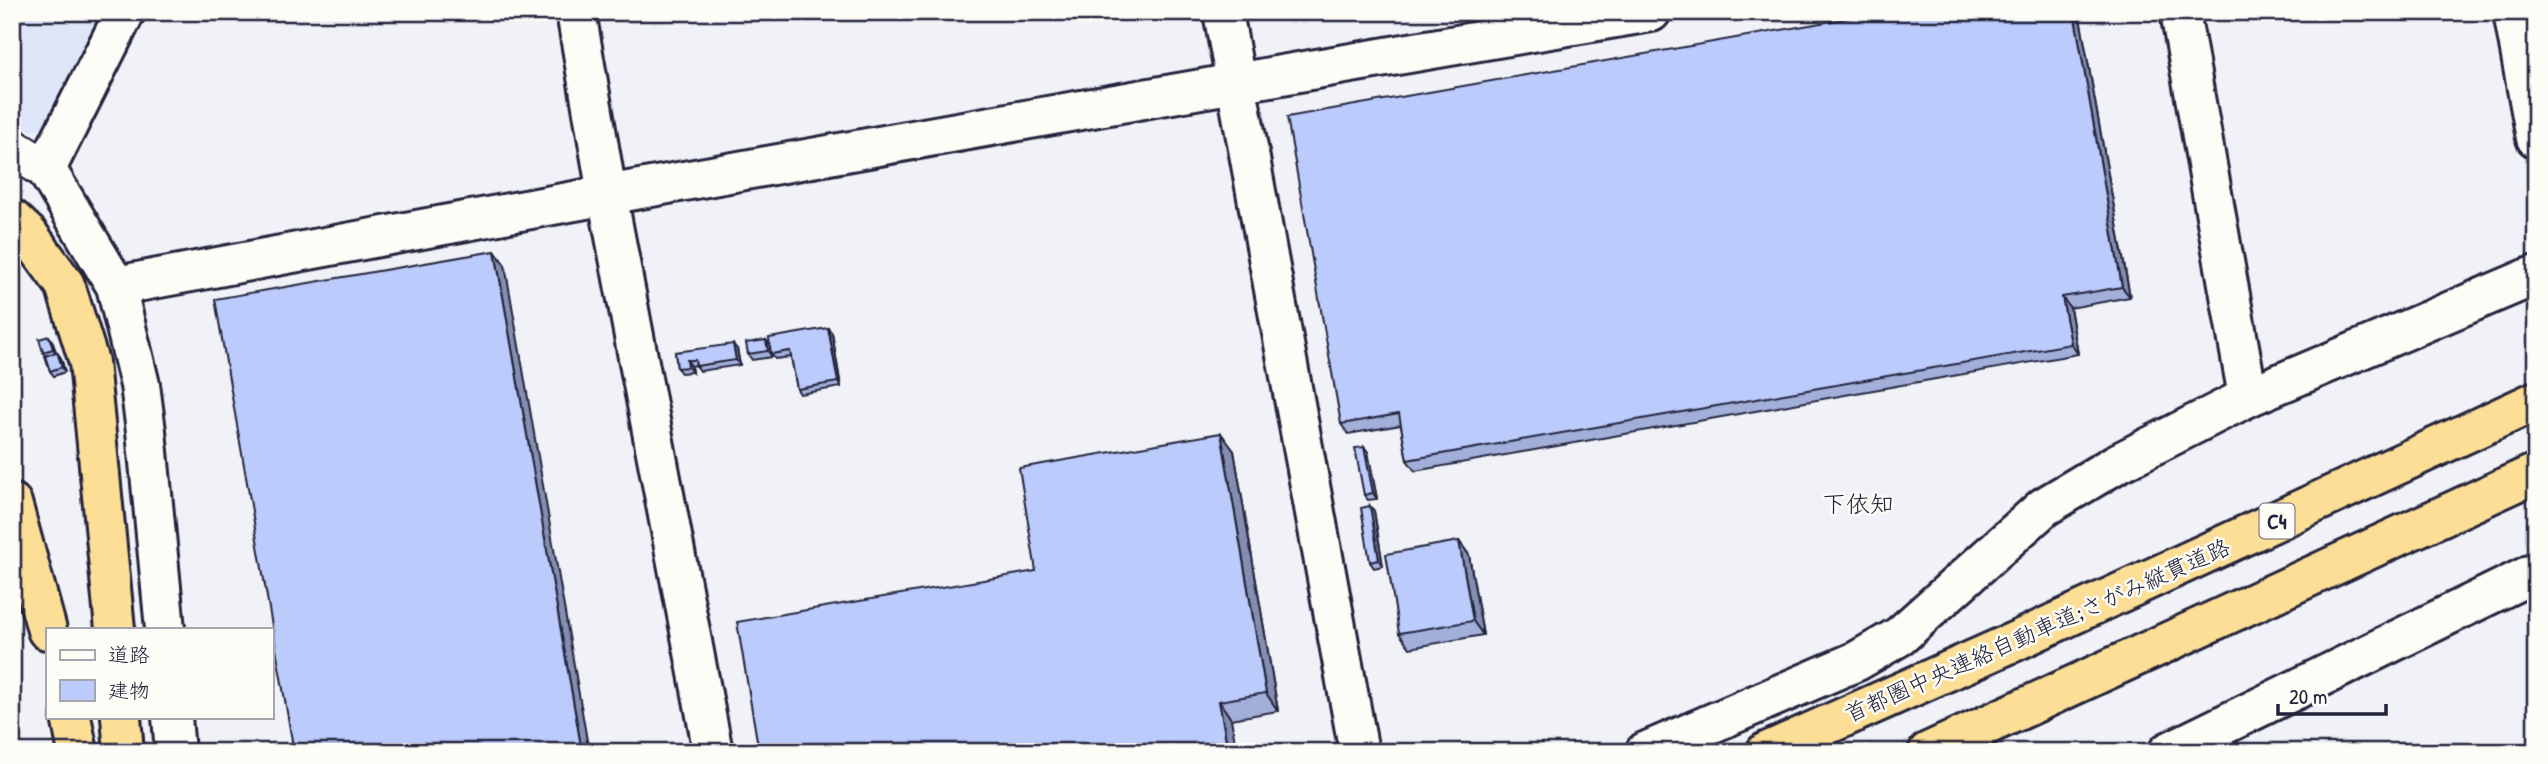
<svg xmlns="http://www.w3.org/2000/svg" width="2548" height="764" viewBox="0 0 2548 764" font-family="'Patrick Hand','Klee One',sans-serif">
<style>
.built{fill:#e0e6f9}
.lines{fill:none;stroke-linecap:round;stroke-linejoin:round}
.minor-casing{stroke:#22223b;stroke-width:44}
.highway-casing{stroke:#22223b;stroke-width:44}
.minor{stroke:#fdfcf7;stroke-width:38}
.highway{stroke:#fdde96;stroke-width:38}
.wall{fill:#a1afd9;stroke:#22223b;stroke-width:2}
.shaded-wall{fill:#838eb0;stroke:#22223b;stroke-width:2}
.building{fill:#bbcbfc;stroke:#22223b;stroke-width:2}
.labels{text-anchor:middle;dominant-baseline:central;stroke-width:5;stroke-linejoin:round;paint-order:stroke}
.shield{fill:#fdfcf7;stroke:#646373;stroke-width:2}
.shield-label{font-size:21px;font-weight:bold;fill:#22223b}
.street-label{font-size:23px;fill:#22223b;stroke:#fdfcf7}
.neighbourhood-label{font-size:24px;fill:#22223b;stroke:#fdfcf7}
</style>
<rect width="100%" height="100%" fill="#f0f2f8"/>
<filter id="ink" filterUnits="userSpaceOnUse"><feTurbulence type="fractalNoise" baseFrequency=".0143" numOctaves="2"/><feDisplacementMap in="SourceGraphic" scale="14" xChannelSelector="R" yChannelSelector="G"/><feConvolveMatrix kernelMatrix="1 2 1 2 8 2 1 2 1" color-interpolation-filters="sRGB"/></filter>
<g filter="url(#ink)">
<!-- built -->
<path class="built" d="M12,12H101L42,129L31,131L12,120Z"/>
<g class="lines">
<defs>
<g id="minor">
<path d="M576,12L607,194L713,752"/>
<path d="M1223,12L1359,752"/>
<path d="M2180,12L2248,397"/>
<path d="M2513,12L2536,138"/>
<path d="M12,148L46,169L116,286L140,385L146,431L165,629"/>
<path d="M46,169L125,12"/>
<path d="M116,286C627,190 1138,98 1651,12"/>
<path d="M172,717L175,752"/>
<path d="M1645,752L1857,661L1900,636L2044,507L2116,464L2248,397L2536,275"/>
<path d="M2168,752L2536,572"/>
</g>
<g id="highway">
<path d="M12,219L28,234L65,285L89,362L115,629"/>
<path d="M12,503L47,630"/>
<path d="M71,717L78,752"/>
<path d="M121,717L124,752"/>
<path d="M1766,752L2018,640L2536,401"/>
<path d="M1928,752L2536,473"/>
</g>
</defs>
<!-- minor casing -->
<use href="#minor" class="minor-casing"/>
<!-- highway casing -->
<use href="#highway" class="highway-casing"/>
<!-- minor -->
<use href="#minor" class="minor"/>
<!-- highway -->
<use href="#highway" class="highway"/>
</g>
<!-- wall -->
<g class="wall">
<path d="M1883,12H2079L2130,297L2070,308L2078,354L1415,471L1407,460L1401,425L1348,434L1341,424Z"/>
<path d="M832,333L841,387L800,394L797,389L791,357L775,359L771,354Z"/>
<path d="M766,340L770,345L772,357L752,360L748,354Z"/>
<path d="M52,341L56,352L61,358L65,372L54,376L50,371L46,356L43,352Z"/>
<path d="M737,349L740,365L700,371L696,365L691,366L692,372L681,373L677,368L675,352Z"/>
<path d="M1364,447L1368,452L1377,499L1368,500L1364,495Z"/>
<path d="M1234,451L1278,711L1231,719L1036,571Z"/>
<path d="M1370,506L1374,511L1383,566L1374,568L1370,562Z"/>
<path d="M1459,541L1469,555L1483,635L1410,648L1399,633Z"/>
</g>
<!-- shaded-wall -->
<g class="shaded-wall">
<path d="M2074,12H2079L2130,297L2122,287Z"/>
<path d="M495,251L505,265L589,752H582Z"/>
<path d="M2062,297L2070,308L2078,354L2071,344Z"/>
<path d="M828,328L832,333L841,387L838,382Z"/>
<path d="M49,336L52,341L57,354L53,349Z"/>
<path d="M766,340L770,345L772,357L768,351Z"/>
<path d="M733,344L737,349L740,365L736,360Z"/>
<path d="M57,352L61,358L65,372L62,367Z"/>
<path d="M687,360L691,366L692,372L688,367Z"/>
<path d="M1221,433L1234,451L1278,711L1266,693Z"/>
<path d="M1364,447L1368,452L1377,499L1373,493Z"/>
<path d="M1370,506L1374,511L1383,566L1379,560Z"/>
<path d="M1459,541L1469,555L1483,635L1473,621Z"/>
<path d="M1219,701L1231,719L1237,752H1228Z"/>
</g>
<!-- building -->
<g class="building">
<path d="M1883,12H2074L2122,287L2062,297L2071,344L1407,460L1399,414L1341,424L1287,117Z"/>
<path d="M495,251L582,752H294L215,299Z"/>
<path d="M828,328L838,382L797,389L790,351L771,354L769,338Z"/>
<path d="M49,336L53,349L43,352L39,339Z"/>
<path d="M766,340L768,351L748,354L746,343Z"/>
<path d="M733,344L736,360L696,366L695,360H687L688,367L677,368L675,352Z"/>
<path d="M57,352L62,367L50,371L45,356Z"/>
<path d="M1221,433L1266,693L1219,701L1228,752H759L737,622L1036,571L1019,468Z"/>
<path d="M1364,447L1373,493L1364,495L1355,448Z"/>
<path d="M1370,506L1379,560L1370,562L1361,508Z"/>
<path d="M1459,541L1473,621L1399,633L1386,554Z"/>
</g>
</g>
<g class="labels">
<!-- shield labels -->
<rect class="shield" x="2259.5" y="503.5" width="35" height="35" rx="5"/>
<g class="shield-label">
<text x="2277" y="521">C4</text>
</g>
<!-- street labels -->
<g class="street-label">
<text transform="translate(2037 630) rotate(-24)">首都圏中央連絡自動車道;さがみ縦貫道路</text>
</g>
<!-- neighbourhood labels -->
<g class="neighbourhood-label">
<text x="1858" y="503">下依知</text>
</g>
</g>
<!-- margin -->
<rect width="2548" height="764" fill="none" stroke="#fdfcf7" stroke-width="42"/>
<rect x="21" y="21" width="2506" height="722" fill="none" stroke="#22223b" stroke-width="2.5" filter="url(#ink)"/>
<!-- legend -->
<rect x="46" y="628" width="228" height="91" fill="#fdfcf7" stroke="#a5a5ac" stroke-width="2"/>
<rect x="60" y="650" width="35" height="10" fill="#fdfcf7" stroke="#a5a5ac" stroke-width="2"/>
<text x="108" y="662" font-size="21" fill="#22223b">道路</text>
<rect x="60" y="680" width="35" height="21" fill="#bbcbfc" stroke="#a5a5ac" stroke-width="2"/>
<text x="108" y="698" font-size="21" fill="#22223b">建物</text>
<!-- scale -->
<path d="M2278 704v10h108v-10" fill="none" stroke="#22223b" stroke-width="3.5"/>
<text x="2289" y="704" font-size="21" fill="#22223b" stroke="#fdfcf7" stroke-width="5" paint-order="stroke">20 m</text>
</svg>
